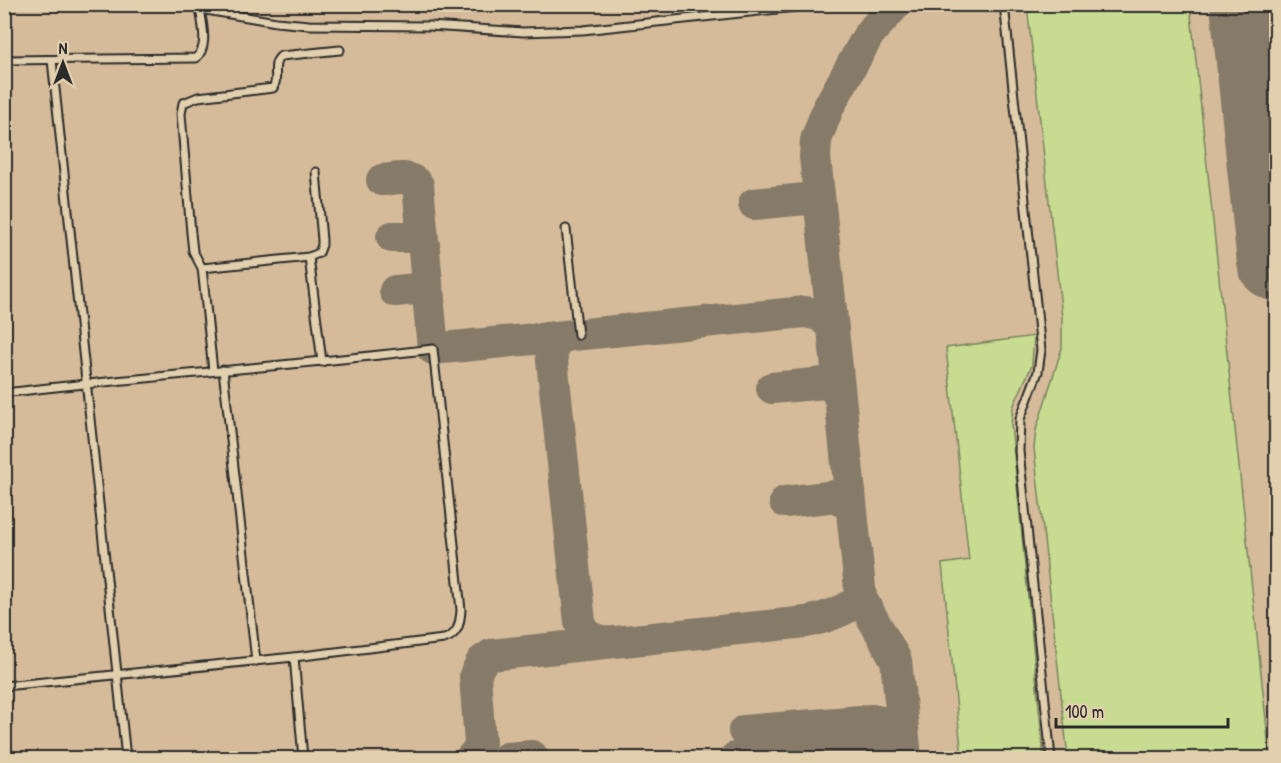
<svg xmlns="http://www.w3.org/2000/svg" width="1281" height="763" viewBox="0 0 1281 763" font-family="'Patrick Hand',sans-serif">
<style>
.built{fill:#d5bb99}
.green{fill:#c7dc91;stroke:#79845e;stroke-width:1.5}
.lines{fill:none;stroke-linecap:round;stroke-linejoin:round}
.taxiway{stroke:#867a68;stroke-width:32}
.runway{stroke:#867a68;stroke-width:78}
.lane-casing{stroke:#2b2b2b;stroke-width:11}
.lane{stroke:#e1cfad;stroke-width:7}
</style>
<rect width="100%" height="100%" fill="#e2caa6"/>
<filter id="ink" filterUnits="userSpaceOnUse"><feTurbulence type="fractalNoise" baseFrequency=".0167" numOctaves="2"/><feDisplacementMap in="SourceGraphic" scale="12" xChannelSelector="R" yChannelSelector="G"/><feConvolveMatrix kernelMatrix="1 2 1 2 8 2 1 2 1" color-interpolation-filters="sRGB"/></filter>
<g filter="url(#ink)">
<!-- built -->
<rect class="built" x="5" y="5" width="1271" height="753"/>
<!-- green -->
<g class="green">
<path d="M1027,5H1190L1270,758H1068L1034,448L1036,430L1062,348V317Z"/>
<path d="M1034,336L1032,365L1013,407L1011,424L1044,758H962L942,564L969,560L946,348Z"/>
</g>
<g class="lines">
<!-- taxiway -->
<g class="taxiway">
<path d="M896,4L869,34L828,108L816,140L815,157L861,598L896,660L906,758"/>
<path d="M382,180C395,179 409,174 418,185L433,349L805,312L820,315L832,327"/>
<path d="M754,204L805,199L819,203"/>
<path d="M392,237H416L424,245"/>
<path d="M395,291C408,290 420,286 430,297"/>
<path d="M564,337L557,340L551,351L580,622C584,635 592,639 605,642"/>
<path d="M772,388L825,383L834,388L840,398"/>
<path d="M785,502L836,496L851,507"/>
<path d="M744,731L872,720L891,724L904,739"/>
<path d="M471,758L479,749L480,743L475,675L482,661L491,655L806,622C825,618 846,611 861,598"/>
<path d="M507,758L532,756"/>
<path d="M735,758L877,743L891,747L905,758"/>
</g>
<!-- runway -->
<path class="runway" d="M1249,4L1276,262"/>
<defs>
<g id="lane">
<path d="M1004,4L1041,350L1038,372L1020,419L1019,451L1051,758"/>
<path d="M200,9L276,22L309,25L429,26L523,32L583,30L823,4"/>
<path d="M4,60L196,58C210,46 201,22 200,6"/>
<path d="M52,60L126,758"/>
<path d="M566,229L578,335"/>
<path d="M309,257L322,362"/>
<path d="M202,268L309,257L319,253L322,245V240L316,172"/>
<path d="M223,370L256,661"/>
<path d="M213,371L202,268L193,251L191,233L181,114L183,103L198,97L273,88C280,78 270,65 281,56L340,50"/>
<path d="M4,393C147,376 291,366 433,349L461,610C460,624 458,635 444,639L294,657L4,686"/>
<path d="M294,657L303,758"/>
</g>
</defs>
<!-- lane casing -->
<use href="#lane" class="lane-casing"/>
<!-- lane -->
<use href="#lane" class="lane"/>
</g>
</g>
<!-- margin -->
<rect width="1281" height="763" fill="none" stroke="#e1cfad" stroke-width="24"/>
<rect x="12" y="12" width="1257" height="739" fill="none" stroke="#2b2b2b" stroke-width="2" filter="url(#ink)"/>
<!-- north arrow -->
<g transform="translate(63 63)" stroke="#e1cfad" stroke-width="4.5" paint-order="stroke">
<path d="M0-4.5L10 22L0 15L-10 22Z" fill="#2b2b2b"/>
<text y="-9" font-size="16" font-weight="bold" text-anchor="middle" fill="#2b2b2b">N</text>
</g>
<!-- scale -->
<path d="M1056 718v9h172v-9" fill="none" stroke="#2b2b2b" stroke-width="3"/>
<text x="1065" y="718" font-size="18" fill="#2b2b2b" stroke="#e1cfad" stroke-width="4.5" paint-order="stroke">100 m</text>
</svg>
